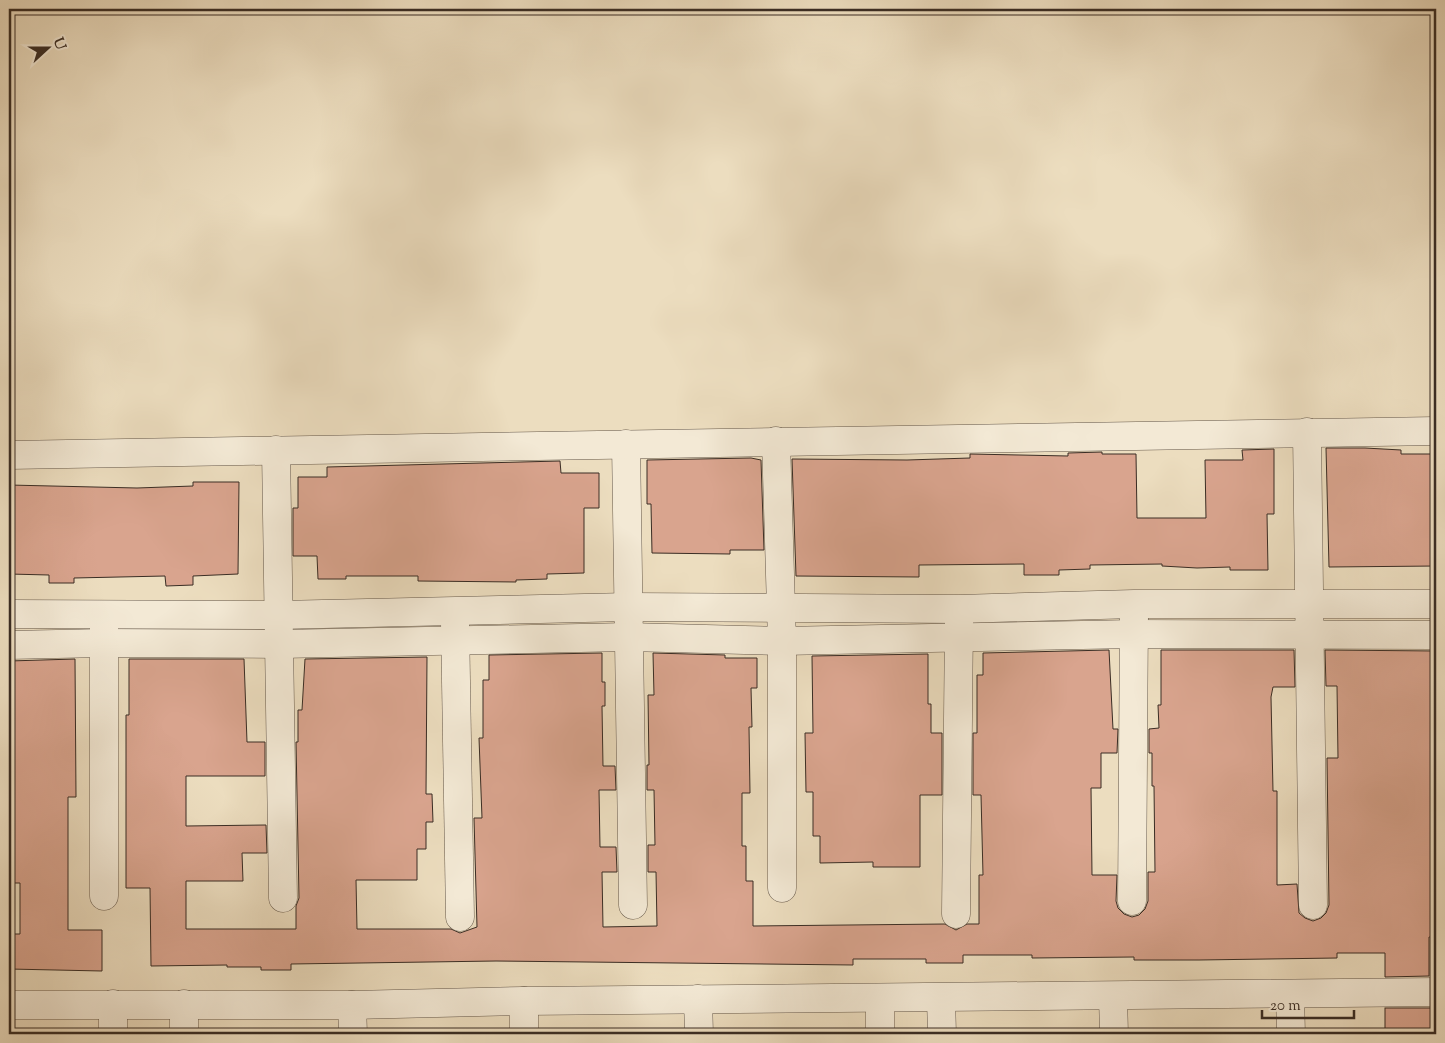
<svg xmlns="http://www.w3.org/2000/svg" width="1445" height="1043" viewBox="0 0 1445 1043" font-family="'Sorts Mill Goudy',serif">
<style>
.building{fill:#d9a48e;stroke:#3a2d24}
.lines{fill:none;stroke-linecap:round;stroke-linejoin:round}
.minor-casing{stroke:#66594b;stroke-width:29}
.minor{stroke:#f3e9d5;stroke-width:28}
</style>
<rect width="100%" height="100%" fill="#ecddbf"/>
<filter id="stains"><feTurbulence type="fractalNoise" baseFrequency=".004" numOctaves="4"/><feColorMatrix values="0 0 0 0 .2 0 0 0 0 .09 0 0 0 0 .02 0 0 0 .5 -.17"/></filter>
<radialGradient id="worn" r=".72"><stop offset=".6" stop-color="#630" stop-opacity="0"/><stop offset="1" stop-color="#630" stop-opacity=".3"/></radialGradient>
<!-- building -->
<g class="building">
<path d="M1326,448H1365L1401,450V454H1436V566L1329,567Z"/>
<path d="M1274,449V514H1267L1268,570H1230V567L1197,568L1162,566V564L1090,565V569L1059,570V575H1024V564L919,565V577L796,576L792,459L907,460L970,458V454L1068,456V453L1102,452V454H1136L1137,518H1206L1205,460H1243L1242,450Z"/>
<path d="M751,458L761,460L764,550H730V554L652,553L651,504H647V460Z"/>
<path d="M560,461L561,473H599V508H584V573L547,574V579L516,580V582L418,581V576H346V579H318L317,556H293V508H298V477H327V467Z"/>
<path d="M193,482H239L238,574L193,576V585L166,586L165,576L74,578V583H49V575L9,574V485L137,488L193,486Z"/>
<path d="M1109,650L1113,729H1118L1117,753H1101V788H1091L1092,875H1117L1116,901L1118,908L1124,914L1132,917L1139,915L1145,909L1148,901V872H1155L1154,786H1152V753H1149V729L1159,728L1158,705H1161V650H1294L1295,687H1273L1271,697L1273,791H1277V885L1297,884L1299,913L1305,918L1313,921L1321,918L1326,913L1329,905L1327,758H1338L1337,686H1326L1325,650L1436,651V937H1429V976L1385,977V953H1337V958L1199,960H1134V957L1032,958V955H963V963H926V959H853V965L496,961L291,964V970H261V967H227V965L151,966L150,888H126V715H129V659H244L247,742H265V776H186V826L266,825L267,853H242L243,881H186V929H296V906L299,898L296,742H298V710H302L305,659L427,657L426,794H432L433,822H426V849H417V880H356L357,929H451L460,933L477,927L474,818H482L479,738H483V680H489V655L602,653V682H605V706H602L603,766H615L616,790H599L600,847H616L617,872H602L603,927L657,926L656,872H648V845H655L654,790H647V765H649L648,695H654L653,653L725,655V658H757V688H751L752,727H749L750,793H742V846H746V881H753V926L945,924L956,930L967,924H979V875H983L981,795H973V733H977V675H983V653Z"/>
<path d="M928,654V704H931V733H942V795H920V867H873V862L820,863V836H813V792H806L805,733H813L812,656Z"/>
<path d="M75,659L76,797H68V930H102V971L9,969V934H20V883H9V661Z"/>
<rect x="1385" y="1008" width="51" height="26"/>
</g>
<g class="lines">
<defs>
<g id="minor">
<path d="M1307,432L1313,905"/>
<path d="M776,441L782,641V888"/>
<path d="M626,444L633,905"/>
<path d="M276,450L283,898"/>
<path d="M9,455L1436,431"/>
<path d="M9,614L279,615L628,607L959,609L1134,604H1436"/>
<path d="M455,622L460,917"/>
<path d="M9,645L104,643L280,644L628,637L782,641L1134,634L1436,635"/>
<path d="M104,896V625"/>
<path d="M1132,901L1134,615"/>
<path d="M956,914L959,621"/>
<path d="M1290,995L1291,1034"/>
<path d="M1113,996L1114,1034"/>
<path d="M941,998L942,1034"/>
<path d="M698,999L699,1034"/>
<path d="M524,1001V1034"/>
<path d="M113,1004V1034"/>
<path d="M9,1005H352L524,1001L1436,992"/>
<path d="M352,1005L353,1034"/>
<path d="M184,1034V1004"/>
<path d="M880,1034V998"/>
</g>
</defs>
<!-- minor casing -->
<use href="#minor" class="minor-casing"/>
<!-- minor -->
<use href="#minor" class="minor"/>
</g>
<!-- margin -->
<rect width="1445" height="1043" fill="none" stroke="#ecddbf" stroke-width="30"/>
<rect x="10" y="10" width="1425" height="1023" fill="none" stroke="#3a2d24" stroke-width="2.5"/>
<rect x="15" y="15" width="1415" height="1013" fill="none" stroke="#3a2d24"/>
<!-- north arrow -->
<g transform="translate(48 48) rotate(69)" stroke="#f3e9d5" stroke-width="4" paint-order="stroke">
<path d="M0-4L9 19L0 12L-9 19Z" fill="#3a2d24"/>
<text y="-8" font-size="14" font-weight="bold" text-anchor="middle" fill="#3a2d24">U</text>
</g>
<!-- scale -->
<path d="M1262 1010v8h92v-8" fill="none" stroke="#3a2d24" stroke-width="2.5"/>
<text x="1270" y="1010" font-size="15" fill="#3a2d24" stroke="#f3e9d5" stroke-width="4" paint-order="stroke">20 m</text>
<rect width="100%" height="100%" filter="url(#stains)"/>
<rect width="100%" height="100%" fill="url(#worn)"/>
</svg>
